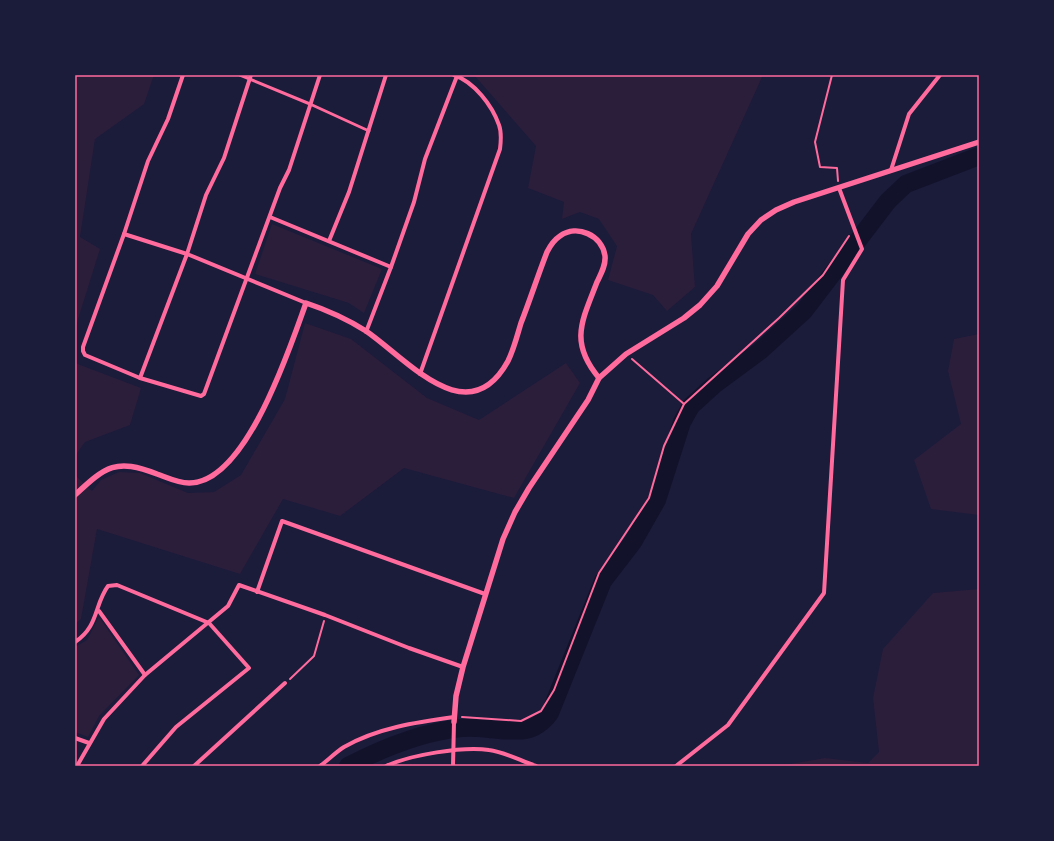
<svg xmlns="http://www.w3.org/2000/svg" width="1054" height="841" viewBox="0 0 1054 841" font-family="'Fira Sans Condensed',sans-serif">
<style>
.green{fill:#2a1e3b}
.lines{fill:none;stroke-linecap:round;stroke-linejoin:round}
.river{stroke:#12122b;stroke-width:18}
.path{stroke:#ff6b9d;stroke-width:2}
.pedestrian{stroke:#ff6b9d;stroke-width:3}
.minor{stroke:#ff6b9d;stroke-width:4}
.tertiary{stroke:#ff6b9d;stroke-width:5.5}
.neatline{fill:none;stroke:#ff6b9d;stroke-width:1.5}
</style>
<rect width="100%" height="100%" fill="#1b1b3a"/>
<!-- green -->
<g class="green">
<path d="M75,75H154L144,104L95,139L80,237L100,249L75,329Z"/>
<path d="M474,75H763L691,234L695,287L667,311L653,295L608,280L617,246L599,219L580,212L562,219L564,202L528,188L536,146Z"/>
<path d="M272,224L382,269L364,313L349,303L255,274Z"/>
<path d="M305,323L351,339L427,398L479,420L566,363L580,383L514,498L404,468L340,516L283,499L240,574L97,529L81,619L75,624V475L92,491L101,480L119,472L140,473L188,493L214,492L241,475L285,399Z"/>
<path d="M979,334V515L931,509L914,460L961,424L948,371L954,339Z"/>
<path d="M75,363L141,388L130,425L85,442L75,456Z"/>
<path d="M979,589V766H789L790,764L825,758L868,763L879,752L873,698L883,649L933,593Z"/>
<path d="M99,617L139,675L99,716L88,737L75,732V647L87,640Z"/>
</g>
<g class="lines">
<!-- river -->
<path class="river" d="M348,766C383,748 421,732 461,728C482,726 504,733 525,730C536,728 544,721 550,713L603,581L633,542L657,500L682,422L691,406L714,385L760,351L804,311L888,201L906,184L979,156"/>
<!-- path -->
<g class="path">
<path d="M832,75L815,142L820,167L837,168L838,181"/>
<path d="M632,359L684,404"/>
<path d="M290,679L314,656L324,621"/>
<path d="M462,717L521,721L541,711L554,690L599,573L649,498L664,446L684,404L779,318L823,275L849,236"/>
</g>
<!-- pedestrian -->
<path class="pedestrian" d="M240,75L310,104L369,131"/>
<!-- minor -->
<g class="minor">
<path d="M183,75L168,119L148,161L124,234L83,347V351L85,355L140,378L201,396L204,394L280,188L289,170L320,75"/>
<path d="M891,170L909,114L940,75"/>
<path d="M270,217L391,267L366,332"/>
<path d="M124,234L187,254L306,303"/>
<path d="M329,241L349,192L386,75"/>
<path d="M391,267L414,202L425,159L457,76"/>
<path d="M420,374L500,149C501,141 502,133 499,125C492,105 474,82 454,75"/>
<path d="M140,378L187,254L206,195L224,158L251,75"/>
<path d="M257,592L282,521L485,594"/>
<path d="M99,611L145,675"/>
<path d="M75,642C99,626 94,605 108,586L117,585L209,623L249,668L176,727L142,766"/>
<path d="M75,738L89,743"/>
<path d="M77,766L104,719L145,675L228,606L239,585L325,615L409,648L463,667"/>
<path d="M194,766L285,683"/>
<path d="M320,766C328,760 336,752 344,747C377,728 417,722 454,717"/>
<path d="M386,766C410,755 463,746 489,750C505,752 521,761 536,766"/>
<path d="M453,766L454,722"/>
<path d="M676,766L728,725L824,593L843,280L862,249L839,188"/>
</g>
<!-- tertiary -->
<g class="tertiary">
<path d="M75,495C106,466 116,458 157,474C168,478 178,483 189,483C246,484 290,347 306,303C327,310 347,319 366,331C407,359 468,434 508,361C514,349 517,336 521,323C530,300 538,275 547,252C550,246 554,240 560,236C577,224 602,235 605,256C606,265 601,274 597,282C582,321 569,342 599,378"/>
<path d="M454,722L456,696L463,667L503,539L515,512L529,488L588,400L599,378L626,354L684,318L700,305L717,286L748,234L761,220L776,210L794,202L979,142"/>
</g>
</g>
<!-- border -->
<rect width="1054" height="841" fill="none" stroke="#1b1b3a" stroke-width="152"/>
<rect x="76" y="76" width="902" height="689" class="neatline"/>
</svg>
